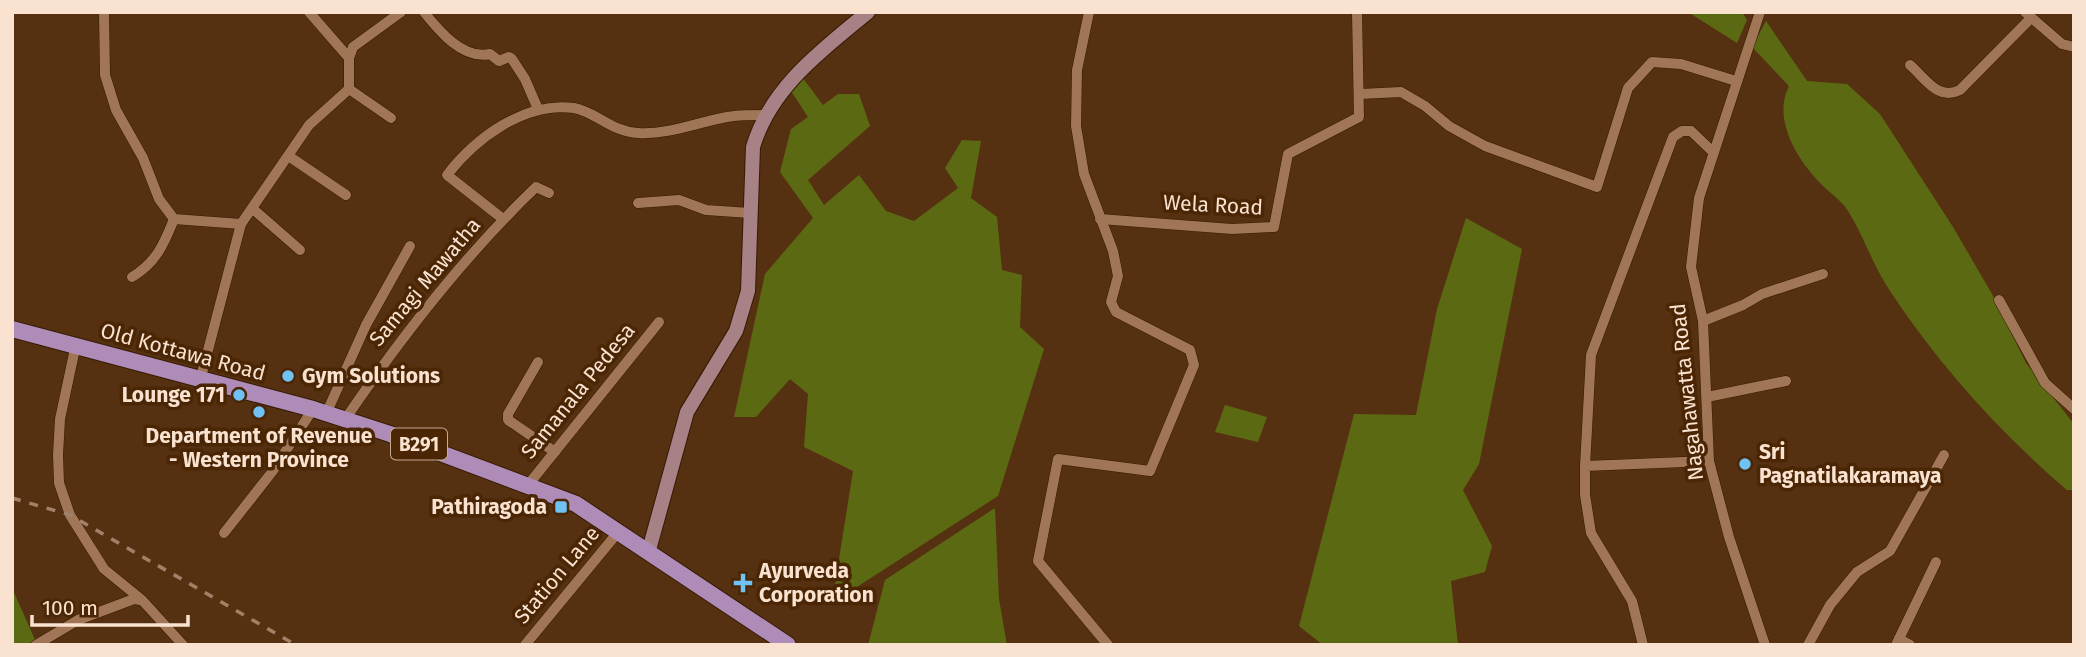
<svg xmlns="http://www.w3.org/2000/svg" width="2086" height="657" viewBox="0 0 2086 657" font-family="'Fira Sans',sans-serif">
<style>
.green{fill:#5c6913}
.lines{fill:none;stroke-linecap:round;stroke-linejoin:round}
.street-casing{stroke:#351a03;stroke-width:11}
.secondary-casing{stroke:#351a03;stroke-width:16}
.primary-casing{stroke:#351a03;stroke-width:18}
.street{stroke:#a07656;stroke-width:10}
.secondary{stroke:#a88187;stroke-width:14}
.primary{stroke:#af8cb8;stroke-width:16}
.rail{stroke:#a18269;stroke-width:3.5;stroke-dasharray:9 9;stroke-linecap:butt}
.poi-dot{fill:#70c1f4;stroke:#4a2605;stroke-width:2.5}
.labels{text-anchor:middle;dominant-baseline:central;stroke-width:7;stroke-linejoin:round;paint-order:stroke}
.shield{fill:#4a2605;stroke:#c5aa94;stroke-width:2}
.shield-label{font-size:19px;font-weight:bold;fill:#fae2d1}
.street-label{font-size:21px;fill:#fae2d1;stroke:#4a2605}
.poi-label{font-size:21px;font-weight:bold;fill:#fae2d1;stroke:#4a2605;text-anchor:start}
</style>
<rect width="100%" height="100%" fill="#563111"/>
<!-- green -->
<g class="green">
<path d="M1688,12H1742L1747,20L1737,43Z"/>
<path d="M1766,21L1807,81L1847,84L1880,114L1953,227L1992,294L2026,363L2074,424V490H2067C2000,433 1939,365 1890,291C1873,266 1864,236 1848,211C1842,201 1830,193 1822,185C1797,160 1772,119 1789,86L1752,47Z"/>
<path d="M799,73L823,105L838,94H859L870,126L808,180L824,205L859,175L886,211L914,221L958,188L945,168L962,140L981,141L971,198L997,217L1002,270L1022,275L1020,327L1044,349L998,496L832,603L853,471L804,447L808,394L790,379L756,417H734L765,274L813,218L780,172L791,129L808,117L789,88Z"/>
<path d="M1466,218L1522,249L1479,464L1463,490L1492,546L1485,572L1451,581L1458,645H1323L1299,626L1354,414L1416,415L1437,309Z"/>
<path d="M1225,405L1267,417L1258,442L1215,432Z"/>
<path d="M995,508L999,599L1007,645H868L885,580Z"/>
<path d="M12,588L36,642L12,645Z"/>
</g>
<g class="lines">
<defs>
<g id="street">
<path d="M104,12L105,75L116,110L143,158L159,199L174,219L241,224"/>
<path d="M309,12L349,58"/>
<path d="M424,12C439,31 463,60 490,54L499,61L509,57L512,59L525,79L538,109"/>
<path d="M1089,12L1077,70L1076,126L1084,174L1113,251L1118,276L1111,302L1116,312L1190,350L1194,365L1150,471L1058,459L1038,561L1108,645"/>
<path d="M1760,12L1699,198L1691,267L1703,321L1709,461L1729,537L1765,645"/>
<path d="M2025,12L2062,44L2074,47"/>
<path d="M1910,65C1926,79 1938,101 1960,90L2030,19"/>
<path d="M349,89L391,118"/>
<path d="M1360,94L1401,92L1425,106L1449,126L1485,146L1597,187L1628,88L1652,62L1681,64L1736,81"/>
<path d="M290,157L346,195"/>
<path d="M638,203L679,200L706,210L750,213"/>
<path d="M253,209L300,250"/>
<path d="M503,219L447,175C475,139 524,101 574,108C596,112 612,132 638,133C671,135 702,120 734,116C744,115 755,115 766,115"/>
<path d="M1100,219L1232,229L1274,227L1288,154L1359,117L1357,12"/>
<path d="M132,277C156,263 164,244 174,219"/>
<path d="M1999,300L2045,383L2074,409"/>
<path d="M1703,321L1743,305L1762,294L1823,274"/>
<path d="M76,344L60,419L58,455L59,483L70,515L104,569L142,600L183,645"/>
<path d="M538,362L508,414V420L555,452"/>
<path d="M201,377L241,224L309,125L349,89V58L353,47L401,12"/>
<path d="M1707,397L1786,381"/>
<path d="M326,414L366,325L410,246"/>
<path d="M344,421C401,337 463,257 536,187L549,193"/>
<path d="M1585,466L1591,355L1673,137L1682,131H1691L1713,152"/>
<path d="M528,485L659,322"/>
<path d="M224,533L272,472L313,409"/>
<path d="M1899,639L1910,645"/>
<path d="M36,645L78,620L134,599L141,600"/>
<path d="M525,645L619,531"/>
<path d="M1643,645L1632,601L1591,533L1585,495V466L1709,461"/>
<path d="M1808,645L1830,605L1857,572L1890,551L1944,455"/>
<path d="M1896,645L1936,562"/>
</g>
<path id="secondary" d="M649,550L687,412L736,331L748,291L753,147C771,87 822,50 868,12"/>
<path id="primary" d="M12,329L313,409L390,434L576,504L788,645"/>
</defs>
<!-- street casing -->
<use href="#street" class="street-casing"/>
<!-- secondary casing -->
<use href="#secondary" class="secondary-casing"/>
<!-- primary casing -->
<use href="#primary" class="primary-casing"/>
<!-- street -->
<use href="#street" class="street"/>
<!-- secondary -->
<use href="#secondary" class="secondary"/>
<!-- primary -->
<use href="#primary" class="primary"/>
<!-- rail -->
<path class="rail" d="M12,498L70,515L296,645"/>
</g>
<!-- markers -->
<g class="poi-dot">
<circle cx="288" cy="376" r="7"/>
<circle cx="239" cy="395" r="7"/>
<circle cx="259" cy="412" r="7"/>
<circle cx="1745" cy="464" r="7"/>
<rect x="554" y="500" width="14" height="14" rx="3.5"/>
<path d="M739.5 572.5h7v7h7v7h-7v7h-7v-7h-7v-7h7z"/>
</g>
<g class="labels">
<!-- shield labels -->
<rect class="shield" x="391" y="428.5" width="56" height="31" rx="5"/>
<g class="shield-label">
<text x="419" y="444">B291</text>
</g>
<!-- street labels -->
<g class="street-label">
<text transform="translate(1213 205) rotate(3)">Wela Road</text>
<text transform="translate(425 282) rotate(-50)">Samagi Mawatha</text>
<text transform="translate(183 352) rotate(15)">Old Kottawa Road</text>
<text transform="translate(578 391) rotate(-51)">Samanala Pedesa</text>
<text transform="translate(1687 392) rotate(-96)">Nagahawatta Road</text>
<text transform="translate(557 575) rotate(-50)">Station Lane</text>
</g>
<!-- poi labels -->
<g class="poi-label">
<text x="302" y="376">Gym Solutions</text>
<text x="225" y="395" text-anchor="end">Lounge 171</text>
<text x="259" y="436" text-anchor="middle">Department of Revenue<tspan x="259" dy="24">- Western Province</tspan></text>
<text x="1759" y="452">Sri<tspan x="1759" dy="24">Pagnatilakaramaya</tspan></text>
<text x="547" y="507" text-anchor="end">Pathiragoda</text>
<text x="759" y="571">Ayurveda<tspan x="759" dy="24">Corporation</tspan></text>
</g>
</g>
<!-- border -->
<rect width="2086" height="657" fill="none" stroke="#fae2d1" stroke-width="28"/>
<!-- scale -->
<path d="M32 615v10h156v-10" fill="none" stroke="#fae2d1" stroke-width="3.5"/>
<text x="42" y="615" font-size="21" fill="#fae2d1" stroke="#4a2605" stroke-width="5" paint-order="stroke">100 m</text>
</svg>
